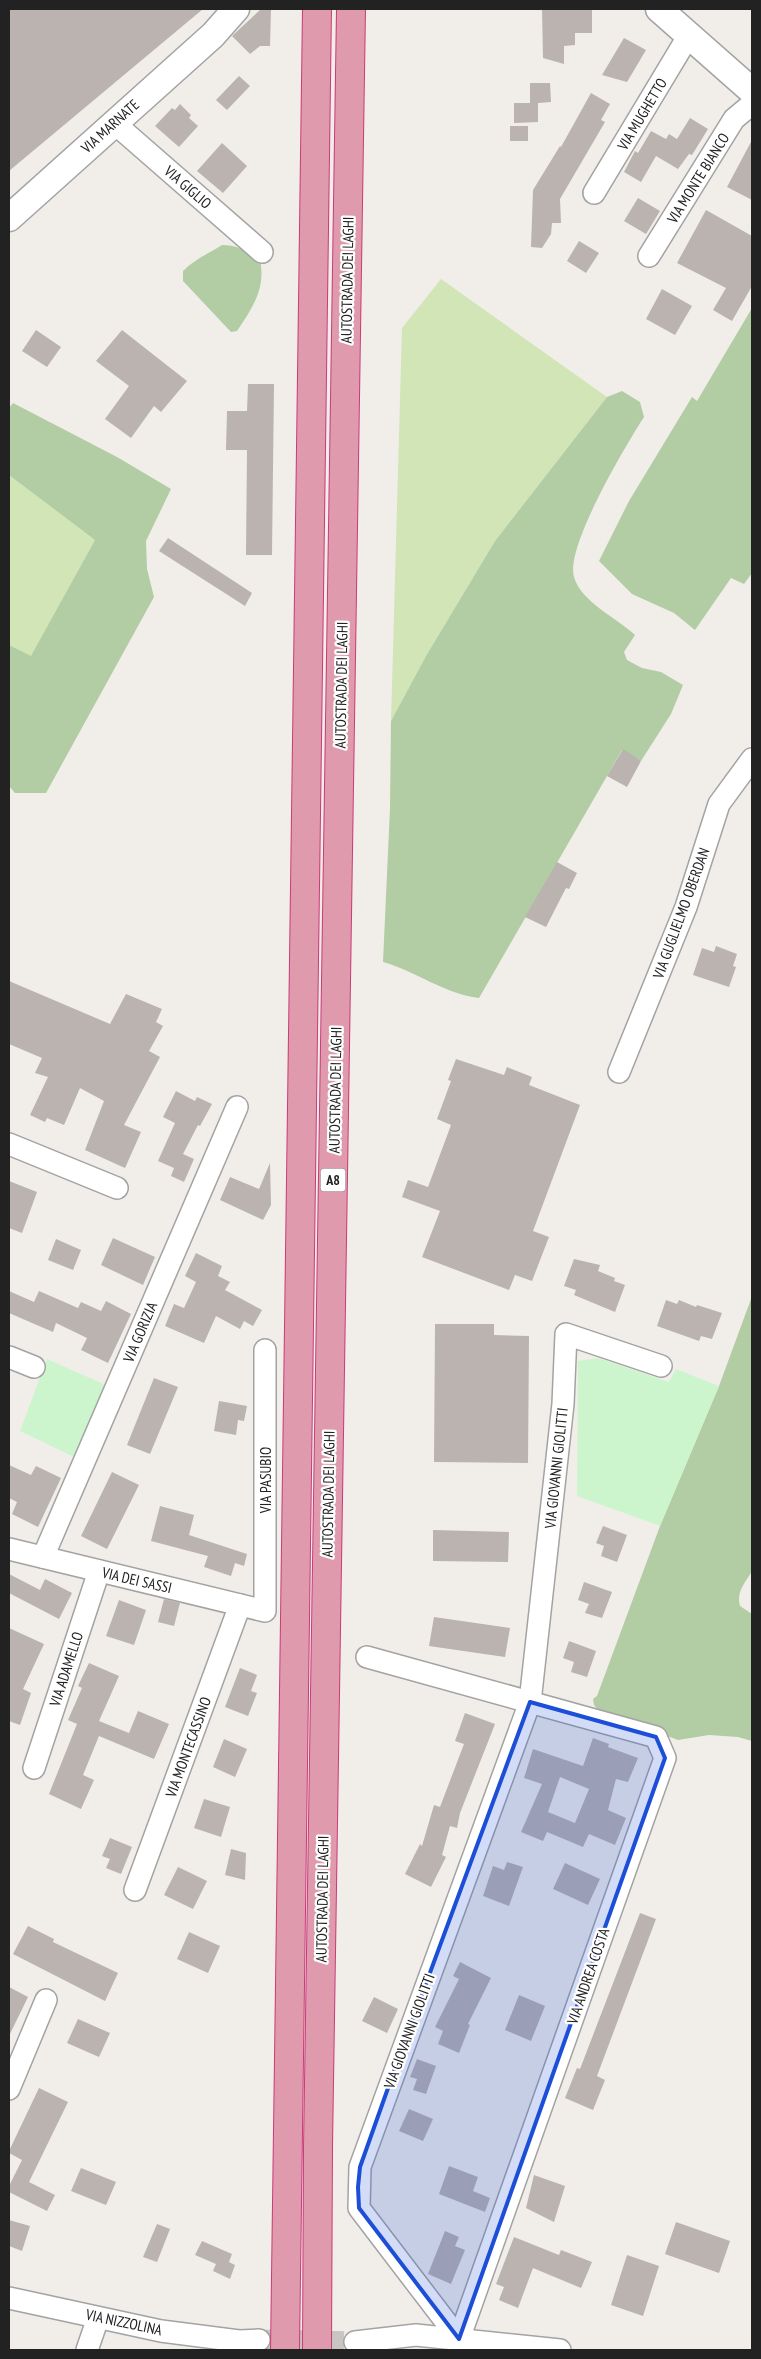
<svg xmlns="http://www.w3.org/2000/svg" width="761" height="2359" viewBox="0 0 761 2359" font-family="'PT Sans Narrow',sans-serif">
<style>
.grass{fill:#d1e5b6}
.forest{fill:#b2cca3}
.park{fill:#cdf5cd}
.building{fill:#bab3af;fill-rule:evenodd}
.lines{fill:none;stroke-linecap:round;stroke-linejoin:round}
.minor-tunnel{stroke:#c8c5c2;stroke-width:21;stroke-dasharray:21 11;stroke-linecap:butt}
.minor-casing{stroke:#a3a3a3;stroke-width:24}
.tertiary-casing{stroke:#a3a3a3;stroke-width:29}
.motorway-casing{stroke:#ca3b78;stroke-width:30}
.minor{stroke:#fff;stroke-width:21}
.tertiary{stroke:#fff;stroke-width:26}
.motorway{stroke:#df9aad;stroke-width:28}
.marked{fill:#1d4ed8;fill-opacity:0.2;stroke:#1d4ed8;stroke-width:4;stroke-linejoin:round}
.labels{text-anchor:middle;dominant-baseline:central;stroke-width:4.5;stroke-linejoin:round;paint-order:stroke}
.shield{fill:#fff;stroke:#646464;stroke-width:1}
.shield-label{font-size:14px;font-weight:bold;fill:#222}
.street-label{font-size:15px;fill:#222;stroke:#fff}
</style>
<rect width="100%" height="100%" fill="#f1eeea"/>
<!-- grass -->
<g class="grass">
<path d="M441,279L607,397L495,541L426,656L391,721L402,328Z"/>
<path d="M9,475L95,540L31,657L9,645Z"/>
</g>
<!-- forest -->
<g class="forest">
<path d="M222,245C237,245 247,251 260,259C266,289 253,307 237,331L231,332L183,281V271C195,259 208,254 222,245Z"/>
<path d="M752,308V573L744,584L731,578L695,630L674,613L632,594L599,561L629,501L692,397L697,401Z"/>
<path d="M622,391L640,402L644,417C626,445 565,547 574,577C581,602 617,618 635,635L624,652L627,660L642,668L661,672L683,685L671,714L641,761L622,750L479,998C445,994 415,971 383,962L390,808L391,721L426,656L495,541L607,397Z"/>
<path d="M13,403L117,457L171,489L146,541L147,569L154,597L46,793H15L9,786V645L31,656L95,540L9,475V408Z"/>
<path d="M751,1299L752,1571C745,1583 736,1592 740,1606L752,1614V1741L738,1737L709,1735L678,1740L598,1710L594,1705L593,1699L597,1696L660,1526L719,1386Z"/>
</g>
<!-- park -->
<g class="park">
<path d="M598,1358L669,1382L676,1369L719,1386L660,1526L577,1496L578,1361Z"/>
<path d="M47,1359L108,1386L76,1458L20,1431Z"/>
</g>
<!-- building -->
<g class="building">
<path d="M9,9H203L9,171Z"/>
<path d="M261,9H271L270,46H260L250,54L232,36Z"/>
<path d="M542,9H592V33H575V45L564,46V64L543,58Z"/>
<path d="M624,38L646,50L627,82L602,75Z"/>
<path d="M239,76L250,86L227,110L216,100Z"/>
<path d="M530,83H550L551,102L538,103V122L514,123V103H530Z"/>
<path d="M591,93L610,104L601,120L605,122L560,199L561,223H552L551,234L542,248L531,247L533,190L560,146L561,147Z"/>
<path d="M180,104L191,115L189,118L198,126L179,147L155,126L172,108L175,110Z"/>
<path d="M690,118L708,129L692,155L689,154L678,169L656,156L641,182L624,172L635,151L638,153L651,131L666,139L669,134L677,139Z"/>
<rect x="510" y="126" width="18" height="15"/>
<path d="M752,140V200L727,187Z"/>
<path d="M222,143L247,166L223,193L197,171Z"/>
<path d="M638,198L660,211L646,234L624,221Z"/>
<path d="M706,210L752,236V286L732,321L713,310L726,288L677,263Z"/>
<path d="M579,241L599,253L586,273L567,261Z"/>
<path d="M662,289L692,306L675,335L646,319Z"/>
<path d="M36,330L61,347L47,367L22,351Z"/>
<path d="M122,330L187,381L161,412L154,406L131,438L105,419L129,386L96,361Z"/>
<path d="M248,384H274L272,555H246L247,450H226L227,411H247Z"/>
<path d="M168,538L252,593L245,606L159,551Z"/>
<path d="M623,749L641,761L627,787L607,776Z"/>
<path d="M557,862L577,873L569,889L566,888L546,927L525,917Z"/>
<path d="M716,946L737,954L733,966L736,967L729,987L693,975L702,948L714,952Z"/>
<path d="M9,981L110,1024L126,994L162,1009L156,1022L163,1026L149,1051L160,1057L124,1125L141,1132L125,1168L85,1150L104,1101L80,1088L64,1125L47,1118L45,1122L30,1115L48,1077L35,1073L42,1058L9,1044Z"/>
<path d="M456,1059L504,1075L507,1067L532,1077L529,1085L580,1105L533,1231L549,1237L532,1281L515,1275L509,1290L422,1257L440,1211L402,1197L408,1180L428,1187L451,1125L437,1119L451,1081L448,1080Z"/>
<path d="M176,1091L195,1101L197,1097L212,1104L200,1126L198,1125L183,1154L194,1159L184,1182L171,1176L174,1168L158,1161L175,1123L163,1117Z"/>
<path d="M270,1163L271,1205L263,1220L220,1200L230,1177L259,1189Z"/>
<path d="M9,1181L37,1192L22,1233L9,1228Z"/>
<path d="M113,1238L155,1257L143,1285L101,1265Z"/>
<path d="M56,1239L81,1250L73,1270L48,1260Z"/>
<path d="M196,1253L222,1266L218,1276L230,1282L225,1290L262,1310L253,1326L244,1321L240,1329L216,1316L204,1343L165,1326L174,1304L184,1308L196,1282L185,1276Z"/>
<path d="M574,1259L600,1265L598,1271L615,1278L614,1281L625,1285L615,1312L574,1295L576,1290L564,1286Z"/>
<path d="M9,1291L34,1302L39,1291L78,1308L81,1302L101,1311L106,1301L131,1314L108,1363L81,1350L87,1338L56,1323L53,1332L9,1313Z"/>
<path d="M666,1300L677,1304L679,1300L696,1307L697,1305L722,1313L712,1339L701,1336L699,1341L657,1326Z"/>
<path d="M435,1324H494V1335L529,1336L528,1463L434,1462Z"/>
<path d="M154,1378L178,1387L150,1454L127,1445Z"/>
<path d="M219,1401L247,1406L244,1421L238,1420L236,1435L214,1431Z"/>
<path d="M9,1465L31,1475L36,1466L61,1478L38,1527L12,1514L17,1502L9,1498Z"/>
<path d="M112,1472L139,1485L107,1549L81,1536Z"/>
<path d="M160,1506L194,1515L189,1535L247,1554L244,1566L235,1563L231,1576L204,1567L208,1556L151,1541Z"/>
<path d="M603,1526L627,1535L617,1562L601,1556L604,1546L596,1543Z"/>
<path d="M433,1530L509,1532L508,1562L433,1561Z"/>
<path d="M9,1574L40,1590L45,1579L72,1593L59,1619L9,1593Z"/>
<path d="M584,1582L612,1592L602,1618L585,1613L589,1604L578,1600Z"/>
<path d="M164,1599L180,1603L174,1626L158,1622Z"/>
<path d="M119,1600L146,1610L134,1645L106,1636Z"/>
<path d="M434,1617L510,1628L505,1657L429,1646Z"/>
<path d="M9,1628L44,1644L23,1689L31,1693L20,1725L9,1721Z"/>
<path d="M569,1641L596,1651L587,1677L571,1672L574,1662L563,1658Z"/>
<path d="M89,1663L119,1676L99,1721L129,1733L138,1711L169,1724L154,1759L99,1736L83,1775L94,1780L81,1809L49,1794L77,1724L68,1720L82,1688L78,1686Z"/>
<path d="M240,1668L257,1675L251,1691L257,1693L248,1716L225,1707Z"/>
<path d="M465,1713L495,1724L460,1813L457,1828L450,1826L442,1855L446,1857L431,1887L405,1874L420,1844L422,1846L434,1805L440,1807L464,1744L455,1741Z"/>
<path d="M593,1738L609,1744L608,1747L638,1758L628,1782L616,1779L608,1810L626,1818L615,1845L589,1834L583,1847L547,1832L543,1841L521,1832L542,1784L524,1778L533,1749L583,1766ZM560,1777L589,1789L575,1823L548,1812Z"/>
<path d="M224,1739L247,1749L235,1777L213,1767Z"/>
<path d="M204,1799L230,1807L221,1837L194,1828Z"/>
<path d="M110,1838L132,1847L121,1874L106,1868L110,1859L102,1856Z"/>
<path d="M231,1849L246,1853L245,1880L225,1875Z"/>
<path d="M507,1862L523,1867L509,1906L483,1896L493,1866L504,1870Z"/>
<path d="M565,1863L600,1879L588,1905L553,1889Z"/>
<path d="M178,1867L207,1881L193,1909L164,1895Z"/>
<path d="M640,1913L656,1919L597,2076L605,2080L593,2110L565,2098L577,2068L580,2069Z"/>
<path d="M28,1926L54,1939L53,1942L118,1973L105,2001L13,1954Z"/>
<path d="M189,1932L220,1946L208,1973L177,1959Z"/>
<path d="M460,1962L491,1978L468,2024L470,2025L459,2053L438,2044L443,2031L435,2027L459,1979L453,1976Z"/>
<path d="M9,1987L28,1997L9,2036Z"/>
<path d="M519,1995L545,2006L531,2041L505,2030Z"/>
<path d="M374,1997L398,2009L387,2033L362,2021Z"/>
<path d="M78,2019L110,2033L99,2057L67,2043Z"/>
<path d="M417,2059L436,2066L426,2094L413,2090L417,2079L410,2077Z"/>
<path d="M39,2088L68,2102L29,2182L55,2195L47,2211L9,2192V2186L22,2160L9,2153V2151Z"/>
<path d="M409,2109L433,2119L423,2141L399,2131Z"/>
<path d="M449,2166L478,2177L473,2191L490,2198L485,2212L439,2194Z"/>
<path d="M81,2168L116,2182L106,2205L71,2191Z"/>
<path d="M534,2175L565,2186L554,2222L526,2208Z"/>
<path d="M9,2220L30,2226L22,2251L9,2246Z"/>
<path d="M676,2222L730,2241L719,2273L665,2254Z"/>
<path d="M157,2224L170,2229L157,2262L143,2257Z"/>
<path d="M445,2231L459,2237L455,2246L465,2250L451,2284L428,2274Z"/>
<path d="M514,2237L559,2255L561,2250L592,2262L581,2288L533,2268L518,2308L499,2300L504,2287L496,2284Z"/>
<path d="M202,2241L232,2254L229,2262L235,2265L230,2279L213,2271L216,2264L195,2255Z"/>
<path d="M627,2255L659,2266L643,2316L611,2305Z"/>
</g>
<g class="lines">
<!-- minor-tunnel -->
<path class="minor-tunnel" d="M259,2340L355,2342"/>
<defs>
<g id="minor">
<path d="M113,122L262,252"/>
<path d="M594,193L689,35"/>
<path d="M649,256L734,119L752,104"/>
<path d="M619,1072L686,907L719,804L752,759"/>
<path d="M9,1144L117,1188"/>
<path d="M9,1357L34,1367"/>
<path d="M9,1549L265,1611V1350"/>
<path d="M43,1557L237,1107"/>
<path d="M367,1657L656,1737L665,1758L459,2339"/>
<path d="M34,1768L99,1571"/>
<path d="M135,1890L240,1605"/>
<path d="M9,2089L46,2000"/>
<path d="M9,2298L161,2331L239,2341L259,2340"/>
<path d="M459,2339L359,2208L360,2167L530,1702L563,1404L566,1334L661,1366"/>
<path d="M355,2342L416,2335L560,2350"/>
<path d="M87,2350L98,2318"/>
</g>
<g id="tertiary">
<path d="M659,9L752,91"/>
<path d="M9,218L213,35L236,9"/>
</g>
<g id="motorway">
<path d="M285,2350L317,9"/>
<path d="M317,2350L318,2147L351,9"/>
</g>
</defs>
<!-- minor casing -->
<use href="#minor" class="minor-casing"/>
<!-- tertiary casing -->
<use href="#tertiary" class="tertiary-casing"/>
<!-- motorway casing -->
<use href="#motorway" class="motorway-casing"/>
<!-- minor -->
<use href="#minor" class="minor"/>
<!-- tertiary -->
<use href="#tertiary" class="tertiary"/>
<!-- motorway -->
<use href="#motorway" class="motorway"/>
</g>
<!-- marked area -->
<path class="marked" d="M530,1702L656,1737L665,1758L459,2339L359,2208L358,2187L360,2167L404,2043Z"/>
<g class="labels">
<!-- shield labels -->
<rect class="shield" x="320.5" y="1168.5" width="25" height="23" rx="4"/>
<g class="shield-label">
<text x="333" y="1180">A8</text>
</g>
<!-- street labels -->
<g class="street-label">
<text transform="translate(642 114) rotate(-59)">VIA MUGHETTO</text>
<text transform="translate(110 126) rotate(-42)">VIA MARNATE</text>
<text transform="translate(698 178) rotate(-58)">VIA MONTE BIANCO</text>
<text transform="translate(188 187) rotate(41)">VIA GIGLIO</text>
<text transform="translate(347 280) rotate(-89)">AUTOSTRADA DEI LAGHI</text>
<text transform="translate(341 685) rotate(-89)">AUTOSTRADA DEI LAGHI</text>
<text transform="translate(681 913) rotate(-70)">VIA GUGLIELMO OBERDAN</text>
<text transform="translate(335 1090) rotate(-89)">AUTOSTRADA DEI LAGHI</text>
<text transform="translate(140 1332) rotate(-67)">VIA GORIZIA</text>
<text transform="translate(556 1468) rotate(-84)">VIA GIOVANNI GIOLITTI</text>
<text transform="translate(265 1480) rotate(-90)">VIA PASUBIO</text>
<text transform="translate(328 1494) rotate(-89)">AUTOSTRADA DEI LAGHI</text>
<text transform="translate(137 1580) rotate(13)">VIA DEI SASSI</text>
<text transform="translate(66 1669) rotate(-72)">VIA ADAMELLO</text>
<text transform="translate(188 1747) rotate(-70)">VIA MONTECASSINO</text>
<text transform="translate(322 1899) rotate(-89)">AUTOSTRADA DEI LAGHI</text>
<text transform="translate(588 1976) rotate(-71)">VIA ANDREA COSTA</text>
<text transform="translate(409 2031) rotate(-70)">VIA GIOVANNI GIOLITTI</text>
<text transform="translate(124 2322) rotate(12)">VIA NIZZOLINA</text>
</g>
</g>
<!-- border -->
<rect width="761" height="2359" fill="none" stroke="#222222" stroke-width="20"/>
</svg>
